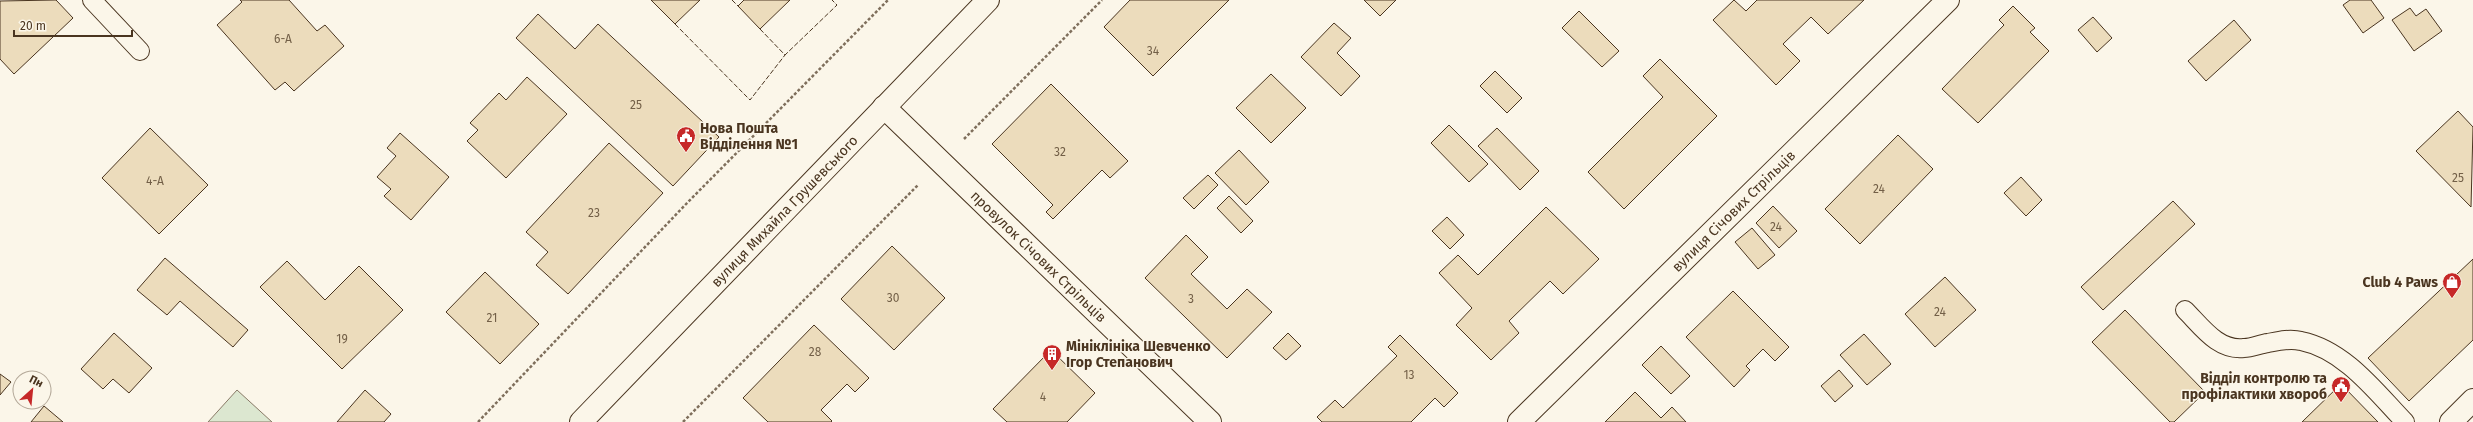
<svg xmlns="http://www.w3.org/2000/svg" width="2473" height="422" viewBox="0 0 2473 422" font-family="'Fira Sans',sans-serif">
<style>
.green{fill:#dce7d0;stroke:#887966}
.building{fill:#ecdcbc;stroke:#4a3520}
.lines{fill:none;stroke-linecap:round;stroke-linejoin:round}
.lane-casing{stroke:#4a3520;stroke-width:20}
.street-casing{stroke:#4a3520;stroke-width:24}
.secondary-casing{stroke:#4a3520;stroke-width:24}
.path{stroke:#7f6f5c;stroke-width:2.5;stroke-dasharray:3 2;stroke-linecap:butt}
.lane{stroke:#fbf6e9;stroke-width:18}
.street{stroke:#fbf6e9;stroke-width:22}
.secondary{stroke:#fbf6e9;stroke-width:22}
.fence{stroke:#4a3520;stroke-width:1;stroke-dasharray:5 2;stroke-linecap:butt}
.labels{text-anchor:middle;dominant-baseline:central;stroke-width:3;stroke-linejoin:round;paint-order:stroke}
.number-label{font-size:12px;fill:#725f47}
.poi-label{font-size:14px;font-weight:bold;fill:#4a3520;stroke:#fbf6e9;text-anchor:start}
.street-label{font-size:14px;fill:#4a3520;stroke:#fbf6e9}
</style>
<rect width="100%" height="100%" fill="#fbf6e9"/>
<!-- green -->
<path class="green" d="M237,390L272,422H208Z"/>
<!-- building -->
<g class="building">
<path d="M56,0L73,18L14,74L0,59V1Z"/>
<path d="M240,0H289L317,31L325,25L344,46L294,91L285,82L275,90L217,25L242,2Z"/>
<path d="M651,0H700L675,24Z"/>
<path d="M744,0H790L760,29L738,6Z"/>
<path d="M1130,0H1229L1153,76L1104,27Z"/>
<path d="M1364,0H1396L1380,16Z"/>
<path d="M1734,0L1746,11L1757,0H1864L1828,34L1811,17L1783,44L1800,61L1776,85L1713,20Z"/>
<path d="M2350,0H2371L2384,18L2363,33L2343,5Z"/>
<path d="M2013,6L2035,28L2030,32L2049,51L1978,123L1942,89L2004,25L1999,20Z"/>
<path d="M2410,8L2416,16L2426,9L2442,31L2414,51L2392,20Z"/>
<path d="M1579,11L1619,51L1602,67L1562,28Z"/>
<path d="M538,14L575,49L598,24L719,137L673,186L516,38Z"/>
<path d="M2093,17L2112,38L2097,52L2078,30Z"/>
<path d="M2234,20L2251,40L2206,81L2188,61Z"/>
<path d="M1334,23L1351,38L1337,53L1360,76L1341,96L1301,57Z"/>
<path d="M1660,59L1717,116L1624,209L1588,172L1663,97L1643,76Z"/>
<path d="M1495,71L1522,98L1507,113L1480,86Z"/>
<path d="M1271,74L1306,108L1271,143L1236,108Z"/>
<path d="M527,77L567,114L506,178L467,141L478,130L470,123L499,93L506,100Z"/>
<path d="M1051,84L1128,161L1110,178L1102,170L1053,219L1046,212L1053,205L992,144Z"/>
<path d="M2458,111L2473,127L2471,207L2416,151Z"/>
<path d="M1449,125L1488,164L1469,182L1431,143Z"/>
<path d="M150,128L208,185L159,234L102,178Z"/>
<path d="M1497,128L1539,171L1520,190L1478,146Z"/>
<path d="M400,133L449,177L411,220L384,196L391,189L377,177L396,156L387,148Z"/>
<path d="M1898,135L1933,169L1860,244L1825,209Z"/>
<path d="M609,143L663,193L568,294L536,265L548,252L526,232Z"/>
<path d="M1239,150L1269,182L1246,205L1215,173Z"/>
<path d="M1208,175L1218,185L1194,209L1183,198Z"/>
<path d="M2021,177L2042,200L2026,216L2004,193Z"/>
<path d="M1229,196L1253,221L1241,233L1217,208Z"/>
<path d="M2173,201L2195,224L2103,310L2081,287Z"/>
<path d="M1773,206L1797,231L1779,248L1756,223Z"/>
<path d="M1546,207L1599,259L1563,294L1550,281L1509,321L1519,333L1491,360L1456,325L1472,308L1439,273L1458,255L1478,275Z"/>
<path d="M1447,217L1464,235L1450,249L1432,231Z"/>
<path d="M1752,228L1775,255L1758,269L1735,242Z"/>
<path d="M1186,235L1208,257L1191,274L1227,309L1247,289L1272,312L1227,358L1145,278Z"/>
<path d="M892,246L945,298L894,350L841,299Z"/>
<path d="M165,258L248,330L233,347L180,301L167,315L137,290Z"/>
<path d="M2473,259V340L2409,401L2368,358Z"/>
<path d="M287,261L325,300L359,266L403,310L342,369L260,287Z"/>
<path d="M485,272L539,324L500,364L446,312Z"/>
<path d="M1945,277L1976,310L1935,347L1905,314Z"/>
<path d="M1733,291L1789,347L1775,361L1763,349L1746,366L1750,370L1734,387L1686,337Z"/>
<path d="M2125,310L2205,392L2174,422H2170L2092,342Z"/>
<path d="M814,325L869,378L855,392L847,384L821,410L832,421L831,422H768L743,398Z"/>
<path d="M114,333L152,368L129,393L113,379L103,389L81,369Z"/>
<path d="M1288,333L1301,346L1286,360L1273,348Z"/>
<path d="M1864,334L1891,364L1867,385L1840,355Z"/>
<path d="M1400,335L1458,393L1444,407L1435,398L1411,422H1322L1317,417L1335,400L1343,408L1397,356L1388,347Z"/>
<path d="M1661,346L1690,376L1671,394L1642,365Z"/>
<path d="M1051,350L1095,393L1067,422H1007L993,409Z"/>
<path d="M1839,370L1853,386L1835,402L1821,386Z"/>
<path d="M0,374L11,382L0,395Z"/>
<path d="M2341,384L2378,422H2302Z"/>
<path d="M365,390L391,414L384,422H337Z"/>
<path d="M1635,392L1661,418L1672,407L1686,422H1605Z"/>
<path d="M44,406L63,422H31Z"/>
</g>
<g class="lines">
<defs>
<g id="lane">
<path d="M92,0L140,51"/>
<path d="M2185,310C2202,327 2218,351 2244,348C2252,348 2260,344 2268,343C2278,341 2290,338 2301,341C2345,350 2376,392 2405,422"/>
</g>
<g id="street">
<path id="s1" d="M884,107L1210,422"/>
<path id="s2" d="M1519,422L1948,0"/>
<path d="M2451,422L2473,400"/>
</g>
<g id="secondary">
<path id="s3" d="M581,422L988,0"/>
</g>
</defs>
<!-- lane casing -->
<use href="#lane" class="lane-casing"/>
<!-- street casing -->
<use href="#street" class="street-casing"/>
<!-- secondary casing -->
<use href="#secondary" class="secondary-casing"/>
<!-- path -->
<g class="path">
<path d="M964,139L1102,0"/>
<path d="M478,422L688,202L888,0"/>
<path d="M683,422L918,185"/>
</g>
<!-- lane -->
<use href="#lane" class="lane"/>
<!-- street -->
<use href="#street" class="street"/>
<!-- secondary -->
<use href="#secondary" class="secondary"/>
<!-- fence -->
<g class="fence">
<path d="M732,0L738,6"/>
<path d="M675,24L750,100L785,55"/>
<path d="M760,29L785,55L837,5L832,0"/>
</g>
</g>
<!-- icons -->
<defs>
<symbol id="civic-pin" viewBox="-11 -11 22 30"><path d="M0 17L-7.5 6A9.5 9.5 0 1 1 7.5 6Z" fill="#c62828" stroke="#fbf6e9"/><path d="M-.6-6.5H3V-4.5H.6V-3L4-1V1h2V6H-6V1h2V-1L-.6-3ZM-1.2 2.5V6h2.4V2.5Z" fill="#fff"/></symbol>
<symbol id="shop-pin" viewBox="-11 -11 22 30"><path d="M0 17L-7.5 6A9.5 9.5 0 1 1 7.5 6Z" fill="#c62828" stroke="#fbf6e9"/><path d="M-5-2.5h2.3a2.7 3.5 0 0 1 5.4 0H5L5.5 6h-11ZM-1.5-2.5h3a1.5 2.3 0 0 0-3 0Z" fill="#fff"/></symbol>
<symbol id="building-pin" viewBox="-11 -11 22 30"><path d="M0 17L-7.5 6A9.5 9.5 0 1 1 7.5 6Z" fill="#c62828" stroke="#fbf6e9"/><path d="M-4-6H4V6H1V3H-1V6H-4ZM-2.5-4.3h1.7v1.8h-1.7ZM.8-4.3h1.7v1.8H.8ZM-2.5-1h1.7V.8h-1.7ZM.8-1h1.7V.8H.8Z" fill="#fff"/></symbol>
</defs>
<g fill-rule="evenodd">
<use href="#civic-pin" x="675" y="125" width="22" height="30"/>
<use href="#shop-pin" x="2441" y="271" width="22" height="30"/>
<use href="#building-pin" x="1041" y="343" width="22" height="30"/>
<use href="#civic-pin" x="2330" y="375" width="22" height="30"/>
</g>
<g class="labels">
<!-- number labels -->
<g class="number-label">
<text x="283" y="39">6-А</text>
<text x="1153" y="51">34</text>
<text x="636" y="105">25</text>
<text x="1060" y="152">32</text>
<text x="2458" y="178">25</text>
<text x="155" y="181">4-А</text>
<text x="1879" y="189">24</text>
<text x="594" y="213">23</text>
<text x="1776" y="227">24</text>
<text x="893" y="298">30</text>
<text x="1191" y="299">3</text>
<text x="1940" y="312">24</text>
<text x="492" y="318">21</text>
<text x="342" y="339">19</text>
<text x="815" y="352">28</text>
<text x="1409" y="375">13</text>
<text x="1043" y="397">4</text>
</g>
<!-- poi labels -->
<g class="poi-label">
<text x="700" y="128">Нова Пошта<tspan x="700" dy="16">Відділення №1</tspan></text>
<text x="2438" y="282" text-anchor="end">Club 4 Paws</text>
<text x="1066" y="346">Мініклініка Шевченко<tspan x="1066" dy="16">Ігор Степанович</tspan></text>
<text x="2327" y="378" text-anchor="end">Відділ контролю та<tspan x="2327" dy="16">профілактики хвороб</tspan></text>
</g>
<!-- street labels -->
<g class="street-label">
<text stroke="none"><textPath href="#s3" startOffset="293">вулиця Михайла Грушевського</textPath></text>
<text stroke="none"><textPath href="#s2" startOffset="301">вулиця Січових Стрільців</textPath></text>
<text stroke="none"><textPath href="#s1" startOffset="215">провулок Січових Стрільців</textPath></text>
</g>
</g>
<!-- north arrow -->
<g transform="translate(32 390) rotate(27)"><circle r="19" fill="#fbf6e9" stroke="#b4a999"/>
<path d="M0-3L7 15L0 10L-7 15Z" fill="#c62828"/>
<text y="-6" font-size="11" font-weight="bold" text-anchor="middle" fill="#4a3520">Пн</text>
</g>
<!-- scale -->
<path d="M14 30v6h118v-6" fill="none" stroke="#4a3520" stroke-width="2"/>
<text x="20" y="30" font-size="12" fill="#4a3520" stroke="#fbf6e9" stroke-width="3" paint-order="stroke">20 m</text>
</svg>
